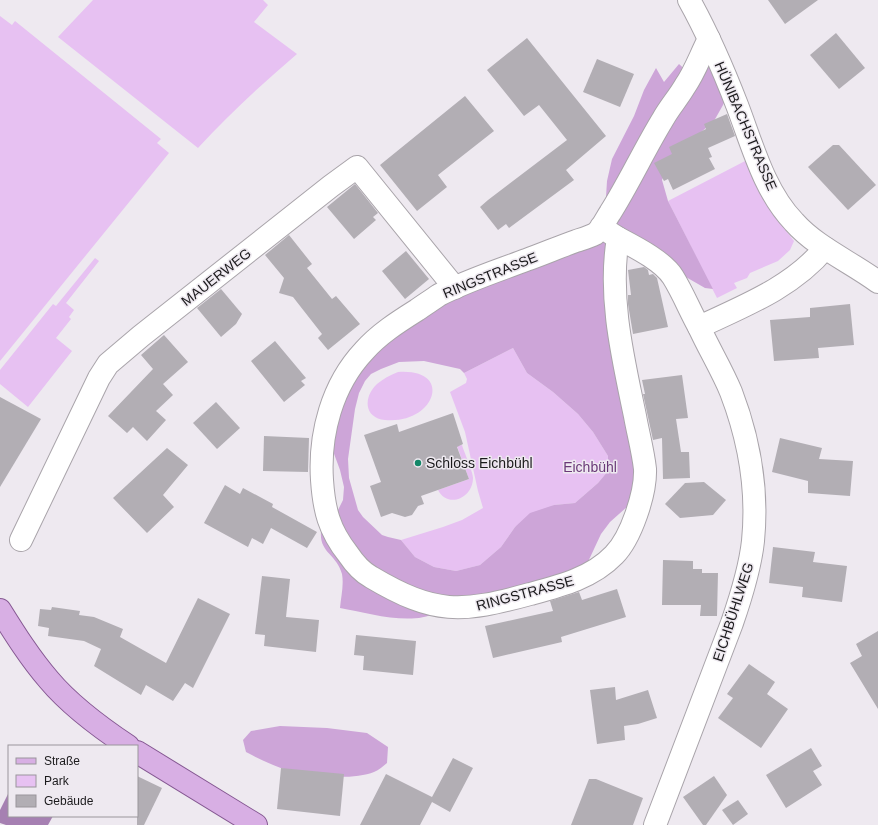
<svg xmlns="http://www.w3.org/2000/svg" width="878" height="825" viewBox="0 0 878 825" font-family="Helvetica,sans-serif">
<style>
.green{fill:#e7c1f2}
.forest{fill:#cda5d8;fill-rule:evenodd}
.water{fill:#a680b2}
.building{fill:#b2aeb4}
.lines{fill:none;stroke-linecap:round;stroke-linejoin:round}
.minor-casing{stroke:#a9a4aa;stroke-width:24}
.major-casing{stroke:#855892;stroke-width:24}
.minor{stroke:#fff;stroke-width:22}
.major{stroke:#d8afe4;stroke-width:22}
.poi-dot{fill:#138768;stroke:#eee9f0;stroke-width:1.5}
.labels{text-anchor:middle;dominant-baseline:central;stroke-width:3;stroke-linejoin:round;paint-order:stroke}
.street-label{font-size:14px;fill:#1b1a1c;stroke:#eee9f0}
.poi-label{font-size:14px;fill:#1b1a1c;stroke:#eee9f0;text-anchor:start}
.park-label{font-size:14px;fill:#6a3978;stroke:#eee9f0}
</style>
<rect width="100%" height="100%" fill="#eee9f0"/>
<!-- green -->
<g class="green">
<path d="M93,0H263L268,5L254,22L297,54C262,84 229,114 198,148L58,37Z"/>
<path d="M0,16L12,25L15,21L161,139L157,143L169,153L0,361Z"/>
<path d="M747,160L769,208L794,241L790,250L778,261L750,273L747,278L734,283L737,288L717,298L668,201Z"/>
<path d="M95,258L99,261L66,303L74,310L69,317L71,319L56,338L72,351L28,407L0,384V370L53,304L56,306Z"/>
<path d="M513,348L527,373L553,392L578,414L593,432L608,456V471L598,483L575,503L554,505L515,527L501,547L480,565L456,571L434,567L415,557L401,540L443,527L462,520L483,508L478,491L465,432L450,392L466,383L467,379L464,373Z"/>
<path d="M398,372C455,368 435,425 385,420C364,418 363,397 377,384C383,379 390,375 398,372Z"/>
<path d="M462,445C464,452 473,472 473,478C473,498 448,509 438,490L469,479L457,446Z"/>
</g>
<!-- forest -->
<g class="forest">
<path d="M709,39L730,88L723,105L714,121L672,157L662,180L668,201L713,289L705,288L618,238L642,453L628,506L610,522L601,534L587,564L585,575L436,613C410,626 368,613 340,608C341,597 344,585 342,574C336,551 314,553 323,521L328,520L338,510L343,500L344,487L340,470L333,451L337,392L398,322L597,233L612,210L606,197L607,181L612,159L634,116L644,90L656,68L664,82L679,64L691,75ZM513,348L527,373L553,392L578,414L593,432L608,456V471L598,483L575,503L554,505L530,513L515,527L501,547L480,565L456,571L434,567L415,557L401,540L388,537L382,535L363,517L358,510L349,478L348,459L355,409L359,393L365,381L371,374L381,369L399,362L424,361L460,369L464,373Z"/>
<path d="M280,726L327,728L367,733L388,747L387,763C383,766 379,770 374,772C355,780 314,777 294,772C278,768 261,760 246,752L243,740L251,731Z"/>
</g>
<!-- water -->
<path class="water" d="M9,792V816H53L48,825H6L0,823V810Z"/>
<!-- building -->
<g class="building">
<path d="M768,0H818L785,24Z"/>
<path d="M836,33L865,68L839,89L810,55Z"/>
<path d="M527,38L606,136L566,170L574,180L509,228L506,224L498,230L480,207L488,200L567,140L539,105L524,116L487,70Z"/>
<path d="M597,59L634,74L620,107L583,92Z"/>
<path d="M465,96L494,131L438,175L447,187L417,211L380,165Z"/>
<path d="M727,114L735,136L708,148L712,157L709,158L715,169L673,190L668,179L664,181L654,163L672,154L669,147L706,129L704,124Z"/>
<path d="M833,145H839L876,185L848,210L808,167Z"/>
<path d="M355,184L378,213L373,217L376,220L354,239L327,207Z"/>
<path d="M289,235L312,264L307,268L332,299L336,296L360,324L328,350L318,338L322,334L293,297L279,293L284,278L265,255Z"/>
<path d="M406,251L429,279L405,299L382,271Z"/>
<path d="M644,267L648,270L649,275L653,274L657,278L668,327L633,334L628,304V295H631L628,270Z"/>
<path d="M221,289L242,314L236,324L221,337L197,308Z"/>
<path d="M850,304L854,345L818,348L819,358L774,361L770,320L810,317V308Z"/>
<path d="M164,335L188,362L163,384L173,395L156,411L166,420L147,441L133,427L127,433L108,416L153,369L141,355Z"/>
<path d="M275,341L306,378L301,381L305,385L284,402L251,361Z"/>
<path d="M682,375L688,418L676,419L681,452H689L690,478L663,479L662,438L653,440L643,394H645L642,380Z"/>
<path d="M0,397L41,419L0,487Z"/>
<path d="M216,402L240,428L217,449L193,423Z"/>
<path d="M453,413L463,444L457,447L469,479L421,496L424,504L418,506L412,515L405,517L392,513L381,517L370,486L381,482L364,435L397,424L399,432Z"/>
<path d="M264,436L309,438L308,472L263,471Z"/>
<path d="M780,438L822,448L819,459L853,461L850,496L808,493V481L772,472Z"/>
<path d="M167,448L188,465L163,495L174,507L147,533L113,498Z"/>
<path d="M704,482L726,500L713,515L680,518L665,504L685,483Z"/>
<path d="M225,485L240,494L243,488L273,504L272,507L317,532L307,548L271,528L263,544L252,538L248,547L204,523Z"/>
<path d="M773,547L815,552L813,562L847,566L842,602L802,597L803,587L769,583Z"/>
<path d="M663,560L693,561V569H702V573H718L717,616H700L701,605H662Z"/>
<path d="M262,576L290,579L286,617L319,620L316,652L264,646L265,635L255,634Z"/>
<path d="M617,589L626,617L561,637L562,642L493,658L485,626L553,611L550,601L579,592L582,600Z"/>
<path d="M198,598L230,614L193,688L185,683L173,701L146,685L141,695L94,666L101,649L84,641L48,636L49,628L38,626L40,609L51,610L52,607L80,611L79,615L94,617L123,629L120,637L166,663Z"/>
<path d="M878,631V709L850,663L862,656L856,644Z"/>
<path d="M356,635L416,641L413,675L363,670L364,656L354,655Z"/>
<path d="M749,664L775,682L767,694L788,709L761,748L718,718L733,698L727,694Z"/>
<path d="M615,687L616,700L648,690L657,718L638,724L624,726L625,740L597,744L590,690Z"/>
<path d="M811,748L822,766L813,771L822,785L786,808L766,775Z"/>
<path d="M453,758L473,768L450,812L432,802L420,825H360L386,774L432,797Z"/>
<path d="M281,768L344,774L340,816L277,809Z"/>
<path d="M137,776L162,788L144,825H137Z"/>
<path d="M714,776L727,795L706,825H703L683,797Z"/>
<path d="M589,779H596L643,798L633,825H571Z"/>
<path d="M738,800L748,814L733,825L722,810Z"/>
</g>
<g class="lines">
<defs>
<g id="minor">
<path d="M689,0C708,34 723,69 737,105C752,144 764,191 794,222C816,247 851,262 878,282"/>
<path d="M601,227L618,238C608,297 623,358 635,416C638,433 643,451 645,469C646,493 631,538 614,555C592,578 560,586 530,594C461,613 435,615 371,577C362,572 354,563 348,554C329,530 324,510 322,480C319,434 332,385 364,351C379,334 398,322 417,310C424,305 432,300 439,295C466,281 497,271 526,260C543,254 559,247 576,241C582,239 589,237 595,234C601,230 606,219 610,213C629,183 644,150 663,119C669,108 678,98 685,86C695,72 701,54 709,39"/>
<path d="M618,238C635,247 663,261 673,277C683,293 690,311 699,327"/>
<path d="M21,540L99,378L108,364L141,336L331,186L357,167L455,288"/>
<path d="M655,825L732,623C741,597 750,569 753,541C758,491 749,439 731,392C722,370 709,349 699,327C744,306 793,287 825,248"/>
</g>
<g id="major">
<path d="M0,610C15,634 30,658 49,680C70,705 101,728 128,746"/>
<path d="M137,752L256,825"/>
</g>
</defs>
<!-- minor casing -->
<use href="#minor" class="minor-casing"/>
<!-- major casing -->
<use href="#major" class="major-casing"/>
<!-- minor -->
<use href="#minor" class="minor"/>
<!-- major -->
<use href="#major" class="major"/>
</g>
<!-- markers -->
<circle class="poi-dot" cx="418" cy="463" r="4"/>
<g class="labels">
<!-- street labels -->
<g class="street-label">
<text transform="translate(746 126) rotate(67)">HÜNIBACHSTRASSE</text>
<text transform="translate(490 275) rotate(-22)">RINGSTRASSE</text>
<text transform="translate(216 277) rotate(-38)">MAUERWEG</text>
<text transform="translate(525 593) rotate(-15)">RINGSTRASSE</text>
<text transform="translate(733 612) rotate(-72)">EICHBÜHLWEG</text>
</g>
<!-- poi labels -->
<g class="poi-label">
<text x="426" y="463">Schloss Eichbühl</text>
</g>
<!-- park labels -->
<g class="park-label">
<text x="590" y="467">Eichbühl</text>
</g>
</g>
<!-- legend -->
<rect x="8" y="745" width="130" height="72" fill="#eee9f0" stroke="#9a969b"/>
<rect x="16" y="758" width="20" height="6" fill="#d8afe4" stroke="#9a969b"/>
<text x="44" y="765" font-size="12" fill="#1b1a1c">Straße</text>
<rect x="16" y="775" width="20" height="12" fill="#e7c1f2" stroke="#9a969b"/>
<text x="44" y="785" font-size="12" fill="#1b1a1c">Park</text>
<rect x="16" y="795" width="20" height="12" fill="#b2aeb4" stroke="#9a969b"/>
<text x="44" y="805" font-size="12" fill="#1b1a1c">Gebäude</text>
</svg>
